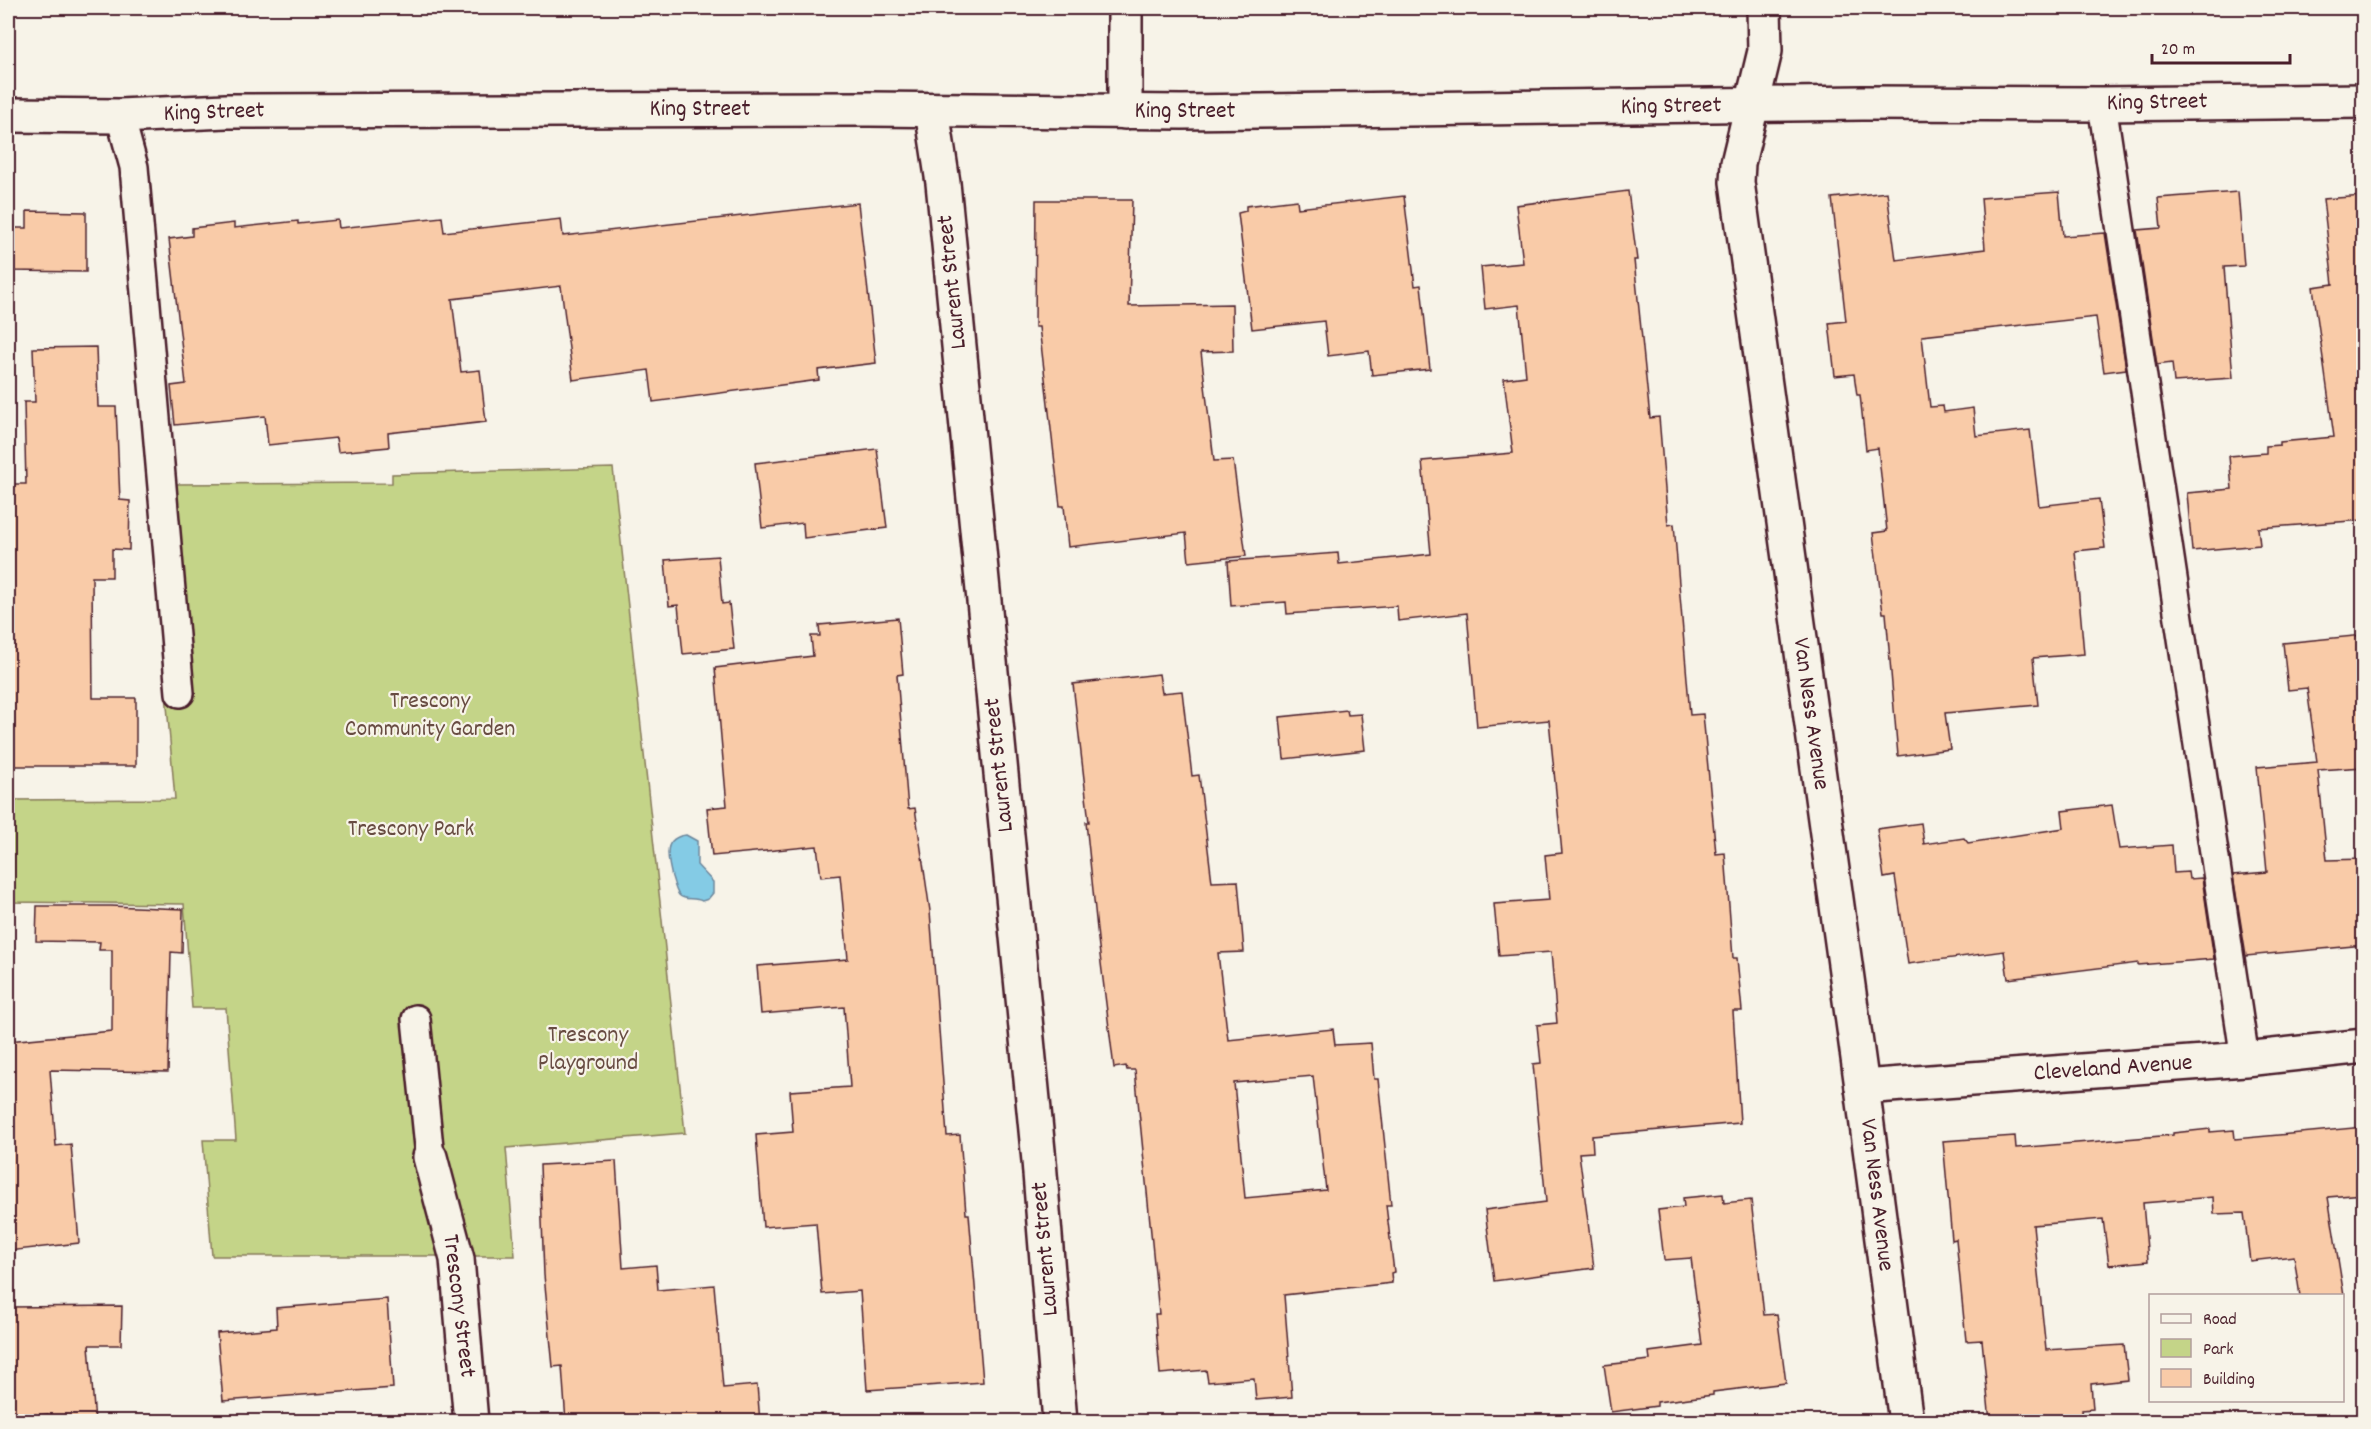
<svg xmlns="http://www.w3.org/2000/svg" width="2371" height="1429" viewBox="0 0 2371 1429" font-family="Dekko,sans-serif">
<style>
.green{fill:#c4d488;stroke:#877a5a;stroke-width:1.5}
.water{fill:#84cbe5;stroke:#6d869b;stroke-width:1.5}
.building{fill:#f9cba8;stroke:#4a1f2b;stroke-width:1.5;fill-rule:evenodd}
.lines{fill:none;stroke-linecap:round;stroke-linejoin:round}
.lane-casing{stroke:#4a1f2b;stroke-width:32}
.street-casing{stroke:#4a1f2b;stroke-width:38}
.secondary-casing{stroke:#4a1f2b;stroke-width:38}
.lane{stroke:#f7f3e8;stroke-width:27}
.street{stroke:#f7f3e8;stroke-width:33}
.secondary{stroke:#f7f3e8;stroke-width:33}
.labels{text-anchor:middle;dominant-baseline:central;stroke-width:4.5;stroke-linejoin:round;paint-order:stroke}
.street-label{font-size:24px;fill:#4a1f2b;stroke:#f7f3e8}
.park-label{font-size:24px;fill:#684c42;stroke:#f7f3e8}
</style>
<rect width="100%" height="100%" fill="#f7f3e8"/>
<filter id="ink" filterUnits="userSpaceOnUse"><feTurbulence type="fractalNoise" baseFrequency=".0167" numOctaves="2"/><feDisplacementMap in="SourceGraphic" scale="12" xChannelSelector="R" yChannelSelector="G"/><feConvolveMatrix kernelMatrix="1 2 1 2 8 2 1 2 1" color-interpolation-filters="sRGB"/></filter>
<g filter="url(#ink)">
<!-- green -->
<path class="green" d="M613,468L685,1133L506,1148L515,1256H212L203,1140H236L226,1008H192L184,904L8,902V800L175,799L158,600L170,484L392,483V474Z"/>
<!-- water -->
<path class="water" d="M686,835L697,841V865L713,882V893L708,899L702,901C694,897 684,901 679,895C675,890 674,882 672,877C668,859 661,838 686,835Z"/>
<!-- building -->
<g class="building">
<path d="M1628,191L1637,260H1634L1650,418L1659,417L1668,525L1674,524L1690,715L1703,714L1716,854L1725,853L1733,958H1737L1742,1011H1733L1740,1123L1592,1136L1593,1152L1579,1153L1594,1268L1494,1281L1485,1210L1546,1202L1533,1064L1541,1063L1537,1025L1557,1023L1551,952L1499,956L1494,904L1549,900L1545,855L1562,853L1549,720L1477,727L1467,613L1398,621L1397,606L1287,614L1286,602L1231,606L1228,561L1338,553L1339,564L1431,554L1422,461L1513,453L1504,379L1526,376L1519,305L1485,309L1481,267L1523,263L1516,205Z"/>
<path d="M1887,192L1896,260L1985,249L1981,198L2059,192L2063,236L2105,233L2126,369L2104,372L2096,317L1922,336L1930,407L1943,406L1944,412L1973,408L1976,436L2030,430L2039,506L2099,499L2105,548L2075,551L2084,654L2033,658L2038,705L1945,713L1950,749L1898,756L1886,613H1883L1873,533L1887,531L1878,448L1866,450L1860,395H1857L1854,374L1835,376L1829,323L1846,321L1832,198Z"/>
<path d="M2238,192L2244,266L2224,267L2233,378L2174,382L2172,363L2157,365L2137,230L2161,228L2158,198Z"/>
<path d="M1404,196L1415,286L1421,285L1430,369L1372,375L1369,351L1328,356L1324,321L1252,329L1238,213L1246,211V206L1297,200L1298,208Z"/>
<path d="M2364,196V520L2258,528L2260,545L2192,551L2187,493L2232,489L2229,456L2266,453V446L2280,445V442L2334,437L2313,287L2333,284L2323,199Z"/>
<path d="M1036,200H1132L1129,306L1232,304L1233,351L1201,352L1214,461L1233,460L1246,556L1189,562L1186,533L1068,547L1064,506H1060L1039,327H1035Z"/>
<path d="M858,203L876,363L818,370L819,380L653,402L649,370L573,380L561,286L452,299L461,372L480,370L486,422L388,433L389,447L338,452L336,438L268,445L265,416L175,425L171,386L186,384L169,239L192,236V228L234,223V228L298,221V224L338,220L339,228L442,217L444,232L561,219L563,236Z"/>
<path d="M27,211L86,212V272L9,271V228H27Z"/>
<path d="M96,347L98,407H116L120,500L130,501L129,550L112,549V577H92L93,698H136V766H8V484H26L24,402H35L33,348Z"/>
<path d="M877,449L887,528L804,538L803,523L762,528L755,463Z"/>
<path d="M718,556L722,604L729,603L734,649L683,654L678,605L669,606L665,560Z"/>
<path d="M898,618L903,674L897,675L908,809L915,808L930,911L947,1136L960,1135L966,1214H969L983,1382L867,1390L860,1291L822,1294L816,1223L763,1227L756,1135L793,1132L790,1091L850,1087L844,1007L761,1014L757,966L848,959L840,875L821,877L817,846L712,856L707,808L727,806L715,668L813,656L811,636H820L819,625Z"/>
<path d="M2364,635V767L2318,770L2327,860L2364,859V945L2246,956L2233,875L2267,872L2257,767L2317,762L2307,688L2288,690L2283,643Z"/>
<path d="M1159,674L1162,693L1182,691L1192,776L1199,775L1212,882L1238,881L1244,952L1218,953L1228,1040L1333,1029L1335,1045L1371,1043L1374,1079H1378L1391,1205H1386L1394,1272L1391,1273L1392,1283L1284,1295L1292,1397L1256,1400L1254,1378L1208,1382L1206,1370L1160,1374L1155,1314H1159L1135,1070H1127L1126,1066L1114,1068L1098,939L1086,822H1089L1073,684ZM1313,1076L1326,1190L1245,1198L1234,1083Z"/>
<path d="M1347,710L1348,715L1361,714L1365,750L1284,759L1280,717Z"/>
<path d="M2112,805L2119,849L2172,845L2174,873L2188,872L2189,879L2202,878L2214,959L2138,965V963L2008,979L2004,951L1908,964L1895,876L1884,878L1877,829L1921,823L1924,844L1964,838L1968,843L2064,828L2062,811Z"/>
<path d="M37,906H111L183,909L182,953L171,952L168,1072L50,1070L56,1146L71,1144L79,1243L8,1251V1041L112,1031V950H99L100,942L36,941Z"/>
<path d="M2364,1127V1194L2328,1197L2344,1296H2300L2294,1256L2250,1261L2244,1213L2214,1214L2213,1197L2143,1203L2148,1261L2109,1265L2103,1219L2033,1225L2046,1350L2124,1345L2128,1380L2091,1384L2093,1409L2082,1410L2083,1422H1990L1982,1340L1966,1341L1956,1239L1952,1240L1943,1141L2015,1136L2016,1148L2173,1135V1133L2210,1129V1132L2234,1130L2235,1139Z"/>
<path d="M616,1161L623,1268L656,1265L658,1290L714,1285L723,1388L757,1385L760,1422H566L562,1366L553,1367L544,1275L540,1165Z"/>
<path d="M1723,1194L1724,1203L1751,1200L1764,1315L1777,1314L1786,1383L1713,1392V1395L1657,1402V1406L1611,1412L1604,1365L1650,1360L1649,1352L1702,1345L1691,1258L1664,1260L1658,1210L1684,1207L1683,1198Z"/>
<path d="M387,1299L393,1388L223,1401L217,1333L277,1328L276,1308Z"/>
<path d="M122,1306L121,1345H89L95,1422H49L48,1414L8,1418V1307Z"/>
</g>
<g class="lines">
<defs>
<g id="lane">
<path d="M2102,104L2245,1059"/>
<path d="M120,116L134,167L180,693"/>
<path d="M416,1019L430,1157"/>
</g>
<g id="street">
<path d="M1764,8L1765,51L1738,163L1737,182L1862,1087L1906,1422"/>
<path d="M932,110L943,183L1039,1161L1060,1422"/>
<path d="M1862,1087L2245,1059L2364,1046"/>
<path d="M430,1157L457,1259L471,1422"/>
</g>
<g id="secondary">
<path d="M1125,112V8"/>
<path d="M8,115L120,116L226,111L869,109L1182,112L1863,103L2102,104L2364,101"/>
</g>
</defs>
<!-- lane casing -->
<use href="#lane" class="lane-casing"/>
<!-- street casing -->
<use href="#street" class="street-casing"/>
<!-- secondary casing -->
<use href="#secondary" class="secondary-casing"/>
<!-- lane -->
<use href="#lane" class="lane"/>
<!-- street -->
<use href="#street" class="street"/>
<!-- secondary -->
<use href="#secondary" class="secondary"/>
</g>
</g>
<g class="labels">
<!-- street labels -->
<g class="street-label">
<text transform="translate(2157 103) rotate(-1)">King Street</text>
<text transform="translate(1671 107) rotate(-1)">King Street</text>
<text x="700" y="110">King Street</text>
<text x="1185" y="112">King Street</text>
<text transform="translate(214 113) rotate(-2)">King Street</text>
<text transform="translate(953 282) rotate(-96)">Laurent Street</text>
<text transform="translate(1810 714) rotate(82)">Van Ness Avenue</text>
<text transform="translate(1000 765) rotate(-96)">Laurent Street</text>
<text transform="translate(2113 1069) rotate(-4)">Cleveland Avenue</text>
<text transform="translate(1876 1195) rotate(83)">Van Ness Avenue</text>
<text transform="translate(1046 1249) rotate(-95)">Laurent Street</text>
<text transform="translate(458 1306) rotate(83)">Trescony Street</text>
</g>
<!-- park labels -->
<g class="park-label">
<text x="430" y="702">Trescony<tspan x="430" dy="28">Community Garden</tspan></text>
<text x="411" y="830">Trescony Park</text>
<text x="588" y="1036">Trescony<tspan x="588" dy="28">Playground</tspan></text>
</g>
</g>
<!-- margin -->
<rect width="2371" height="1429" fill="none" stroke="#f7f3e8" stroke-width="30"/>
<rect x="15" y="15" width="2341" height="1399" fill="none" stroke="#4a1f2b" stroke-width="2" filter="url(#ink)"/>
<!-- legend -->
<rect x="2149" y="1294" width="195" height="108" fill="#f7f3e8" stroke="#b29e9c" stroke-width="1.5"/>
<rect x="2161" y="1314" width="30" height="9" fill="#f7f3e8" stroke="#b29e9c" stroke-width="1.5"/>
<text x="2203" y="1324" font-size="18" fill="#4a1f2b">Road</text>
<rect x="2161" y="1339" width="30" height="18" fill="#c4d488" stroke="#b29e9c" stroke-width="1.5"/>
<text x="2203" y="1354" font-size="18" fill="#4a1f2b">Park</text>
<rect x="2161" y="1369" width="30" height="18" fill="#f9cba8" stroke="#b29e9c" stroke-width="1.5"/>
<text x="2203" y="1384" font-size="18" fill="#4a1f2b">Building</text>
<!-- scale -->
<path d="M2152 54v9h138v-9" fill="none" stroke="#4a1f2b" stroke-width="3"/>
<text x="2161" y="54" font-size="18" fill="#4a1f2b" stroke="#f7f3e8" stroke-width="4.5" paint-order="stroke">20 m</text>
</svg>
